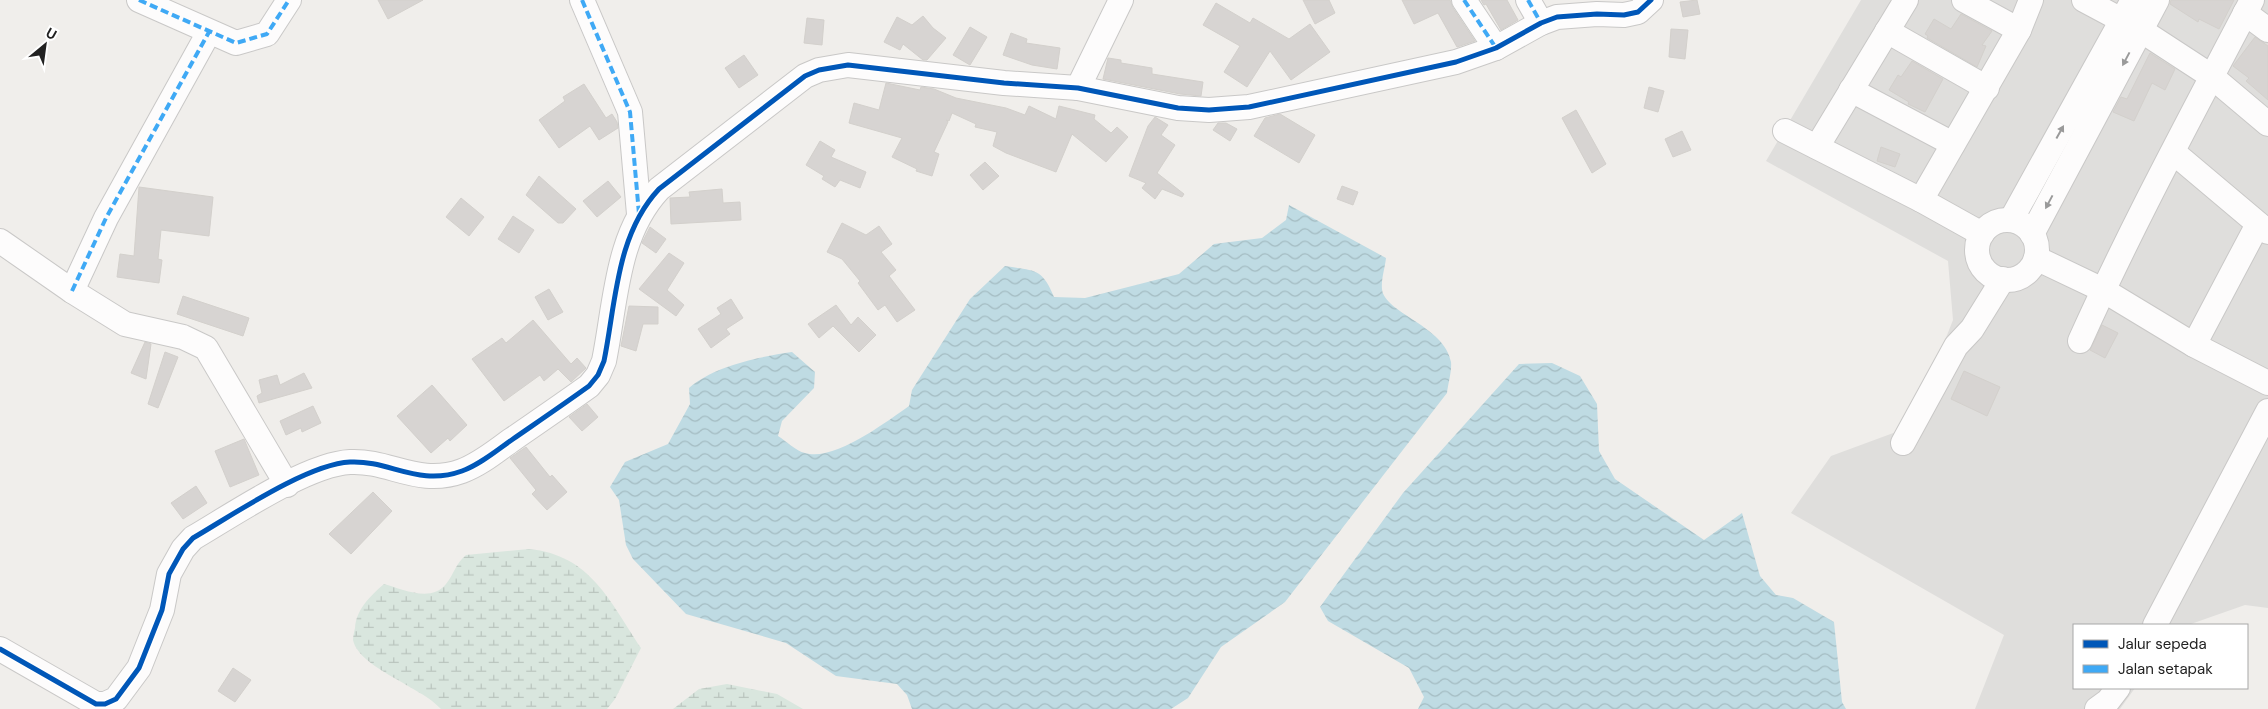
<svg xmlns="http://www.w3.org/2000/svg" width="2268" height="709" viewBox="0 0 2268 709" font-family="'DM Sans',sans-serif">
<style>
.residential{fill:#dfdedc}
.wetland{fill:url(#wetland-marsh)}
.water{fill:url(#water-waves)}
.building{fill:#d7d4d2;stroke:#d3d0cc}
.lines{fill:none;stroke-linecap:round;stroke-linejoin:round}
.minor-casing{stroke:#c9c8c7;stroke-width:26}
.minor{stroke:#fdfcfc;stroke-width:24}
.quiet{stroke:#3fa9f5;stroke-width:4;stroke-dasharray:8 4;stroke-linecap:butt}
.cycleway-casing{stroke:#fff;stroke-width:8}
.cycleway{stroke:#0057b8;stroke-width:5}
.oneway{fill:#9a9a9a}
</style>
<defs>
<pattern id="wetland-marsh" width="20" height="14" patternUnits="userSpaceOnUse" patternTransform="scale(1.25)"><rect width="20" height="14" fill="#d9e6de"/><path d="M1 5h8M5 5V1M11 12h8M15 12V8" fill="none" stroke="#bac5be"/></pattern>
<pattern id="water-waves" width="16" height="10" patternUnits="userSpaceOnUse" patternTransform="scale(1.25)"><rect width="16" height="10" fill="#bfdbe3"/><path d="M0 5q4-4 8 0t8 0" fill="none" stroke="#a4bcc2"/></pattern>
</defs>
<rect width="100%" height="100%" fill="#f0eeeb"/>
<!-- residential -->
<path class="residential" d="M1861,0H2268V608L2245,605L2188,625H2074V688H2135L2120,709H1975L2004,635L1791,513L1831,456L1896,432L1928,383L1953,320L1948,261L1766,161Z"/>
<!-- wetland -->
<g class="wetland">
<path d="M529,549C591,555 610,602 641,648L615,699L607,709H441C422,687 359,668 353,640C353,637 354,632 355,628C356,610 370,596 384,584C402,589 431,603 446,584C454,574 456,563 466,555Z"/>
<path d="M727,684L777,694L803,709H673L699,689Z"/>
</g>
<!-- water -->
<g class="water">
<path d="M1289,205L1386,258C1385,268 1381,279 1382,289C1384,313 1445,326 1451,362C1452,371 1448,384 1447,393L1285,602L1221,647L1188,698L1171,709H912L907,695L897,684L836,676L786,643L686,614L633,559L626,545L619,500L610,487L625,462L668,444L690,404L689,388C714,366 759,357 792,352L815,372L814,388L782,421L778,436C786,441 796,451 805,453C834,462 886,422 909,406L912,390L970,299L1005,266C1034,271 1042,267 1054,297L1085,298L1179,274L1214,244L1262,238L1286,220Z"/>
<path d="M1552,363L1580,376L1597,404L1599,451L1615,479L1704,540L1742,513L1760,576L1776,595L1793,598L1834,622L1842,702L1846,709H1418L1424,697L1409,668L1328,621L1320,607L1403,493L1519,364Z"/>
</g>
<!-- building -->
<g class="building">
<path d="M378,0H423L388,19Z"/>
<path d="M1303,0H1329L1335,13L1315,24Z"/>
<path d="M1402,0H1450L1453,8L1475,41L1457,47L1438,13L1414,24Z"/>
<path d="M1481,0H1507L1518,20L1501,30L1486,4L1484,5Z"/>
<path d="M1697,0L1700,14L1683,17L1680,2Z"/>
<path d="M2171,0H2234L2219,29L2199,19L2198,22L2170,4Z"/>
<path d="M1216,3L1250,23L1253,18L1289,39L1310,24L1330,52L1291,80L1270,51L1247,87L1224,72L1240,46L1203,25Z"/>
<path d="M1961,14L1992,31L1982,45L1986,46L1977,67L1927,38L1928,36L1925,34L1934,19L1951,29Z"/>
<path d="M923,16L933,28L946,38L927,60H923L903,44L900,50L884,42L897,17L912,25Z"/>
<path d="M807,18L824,20L822,45L804,43Z"/>
<path d="M970,27L987,37L970,65L953,55Z"/>
<path d="M1671,29L1688,30L1685,59L1669,57Z"/>
<path d="M1011,33L1027,39L1026,43L1060,48L1057,69L1032,65L1003,55Z"/>
<path d="M2255,37L2268,46V100L2246,81L2249,78L2233,66Z"/>
<path d="M2150,53L2175,69L2165,90L2152,83L2134,121L2113,112L2121,97L2127,99Z"/>
<path d="M744,55L758,75L739,88L725,68Z"/>
<path d="M1108,58L1121,60V63L1152,68V74L1203,82L1201,96L1180,94L1103,79Z"/>
<path d="M1912,61L1943,79L1925,112L1908,104L1909,102L1889,90L1898,75L1901,77Z"/>
<path d="M886,83L920,90L921,87L934,89L956,98L1006,108L1025,115L1029,106L1056,119L1059,106L1095,115L1094,119L1111,133L1117,127L1128,137L1106,162L1072,134L1056,172L1006,153L993,146L997,132L975,127L976,124L952,113L949,121L946,120L948,122L934,152L939,154L932,176L916,171L917,169L892,157L902,138L849,123L854,103L879,110Z"/>
<path d="M584,84L606,118L612,114L617,122L618,128L599,140L590,126L559,148L539,120L565,101L563,97Z"/>
<path d="M1649,87L1664,91L1658,112L1644,108Z"/>
<path d="M1576,110L1606,164L1592,173L1562,118Z"/>
<path d="M1280,114L1315,135L1299,163L1254,136L1265,118Z"/>
<path d="M1155,117L1168,125L1161,135L1175,145L1157,173L1184,194L1182,197L1162,189L1155,199L1142,188L1146,183L1129,176L1148,126Z"/>
<path d="M1218,123H1226L1237,129L1230,141L1213,130Z"/>
<path d="M1682,131L1691,150L1673,157L1665,139Z"/>
<path d="M820,141L835,150L831,157L866,172L860,188L840,180L835,187L822,179L824,176L806,165Z"/>
<path d="M1881,147L1900,154L1895,167L1877,161Z"/>
<path d="M985,162L999,176L983,190L970,175Z"/>
<path d="M539,176L576,209L563,223H558L526,195Z"/>
<path d="M608,181L621,197L597,217L583,201Z"/>
<path d="M1342,186L1358,192L1353,205L1337,199Z"/>
<path d="M139,187L213,197L209,236L161,230L158,259L162,260L159,283L117,277L120,254L134,256Z"/>
<path d="M722,189L723,203L740,202L741,220L671,224L670,198L690,197L689,192Z"/>
<path d="M461,198L484,217L469,236L446,217Z"/>
<path d="M513,216L534,230L519,253L498,239Z"/>
<path d="M842,223L866,235L879,226L892,244L881,252L896,270L889,276L915,310L897,322L885,305L878,310L858,283L860,281L842,259L827,252Z"/>
<path d="M650,227L666,239L656,253L642,243Z"/>
<path d="M669,253L684,263L667,290L684,305L676,316L639,289Z"/>
<path d="M549,289L563,312L548,320L535,297Z"/>
<path d="M183,296L249,318L243,336L177,314Z"/>
<path d="M731,299L743,318L726,329L730,334L711,348L698,329L721,314L717,308Z"/>
<path d="M836,305L851,325L858,317L876,335L859,352L833,326L819,338L808,324Z"/>
<path d="M629,306L658,307V324H643L636,351L621,346Z"/>
<path d="M533,320L571,364L577,358L586,368L571,382L558,369L544,381L540,375L504,401L472,359L502,338L506,343Z"/>
<path d="M2102,325L2118,333L2105,358L2090,350Z"/>
<path d="M145,342L151,344L146,379L131,373Z"/>
<path d="M165,352L178,357L158,408L148,404Z"/>
<path d="M1964,371L2000,387L1987,416L1951,399Z"/>
<path d="M304,373L312,388L259,403L257,396L262,393L259,380L277,375L280,385Z"/>
<path d="M432,385L467,425L450,441L448,438L431,453L397,416Z"/>
<path d="M587,404L598,417L582,431L569,417Z"/>
<path d="M313,406L321,423L302,432L301,428L286,435L280,421Z"/>
<path d="M244,439L259,475L230,487L215,451Z"/>
<path d="M526,447L550,477L552,475L567,492L547,510L532,494L536,490L510,458Z"/>
<path d="M196,486L207,503L183,519L171,503Z"/>
<path d="M373,492L392,511L351,554L329,534Z"/>
<path d="M233,668L251,680L235,702L218,691Z"/>
</g>
<g class="lines">
<defs>
<g id="minor">
<path d="M139,0L236,43L267,34L289,0"/>
<path d="M582,0L630,112L639,214"/>
<path d="M1464,0L1496,48"/>
<path d="M1528,0L1541,23"/>
<path d="M1964,0L2019,30"/>
<path d="M2084,0L2142,31L2211,76L2268,124"/>
<path d="M2245,13L2268,30"/>
<path d="M1887,31L1987,88"/>
<path d="M1078,88L1121,0"/>
<path d="M1851,90L1953,144"/>
<path d="M1785,131L1921,200"/>
<path d="M1817,147L1906,0"/>
<path d="M2173,152L2268,232"/>
<path d="M2011,220L2133,0"/>
<circle cx="2007" cy="250" r="30"/>
<path d="M1982,234L1921,200L2019,30L2031,0"/>
<path d="M2032,234L2157,0"/>
<path d="M0,241L72,291L125,324L183,337L206,348L287,485"/>
<path d="M2036,258L2103,290L2194,345L2268,383"/>
<path d="M72,291L106,218L209,32"/>
<path d="M2080,341C2132,225 2193,113 2252,0"/>
<path d="M2194,345L2258,224"/>
<path d="M1903,443L1956,346L1972,329L2003,279"/>
<path d="M2155,625L2268,411"/>
<path d="M0,649L96,704H105L116,699L139,668L162,610L169,574L183,549L193,538C231,516 307,464 350,462C390,460 418,487 462,471C481,464 497,450 513,439C539,421 564,404 589,386L598,375L604,361C616,302 616,235 659,189L805,76L819,70L848,65L1004,83L1078,88L1178,108L1209,110L1249,107L1456,62L1496,48L1541,23L1557,17L1597,14L1624,15L1638,12L1651,0"/>
<path d="M2097,709L2108,701L2118,688"/>
</g>
</defs>
<!-- minor casing -->
<use href="#minor" class="minor-casing"/>
<!-- minor -->
<use href="#minor" class="minor"/>
<!-- quiet -->
<g class="quiet">
<path d="M139,0L236,43L267,34L289,0"/>
<path d="M582,0L630,112L639,214"/>
<path d="M1464,0L1496,48"/>
<path d="M1528,0L1541,23"/>
<path d="M72,291L106,218L209,32"/>
</g>
<defs>
<path id="cycleway" d="M0,649L96,704H105L116,699L139,668L162,610L169,574L183,549L193,538C231,516 307,464 350,462C390,460 418,487 462,471C481,464 497,450 513,439C539,421 564,404 589,386L598,375L604,361C616,302 616,235 659,189L805,76L819,70L848,65L1004,83L1078,88L1178,108L1209,110L1249,107L1456,62L1496,48L1541,23L1557,17L1597,14L1624,15L1638,12L1651,0"/>
</defs>
<!-- cycleway casing -->
<use href="#cycleway" class="cycleway-casing"/>
<!-- cycleway -->
<use href="#cycleway" class="cycleway"/>
</g>
<!-- one-way arrows -->
<defs><path id="oneway-solid" d="M-6-.8H1V-3.2L6.5 0L1 3.2V.8H-6Z" transform="scale(1.25)"/></defs>
<g class="oneway">
<use href="#oneway-solid" transform="translate(2126 59) rotate(118)"/>
<use href="#oneway-solid" transform="translate(2060 132) rotate(-61)"/>
<use href="#oneway-solid" transform="translate(2049 202) rotate(118)"/>
</g>
<!-- legend -->
<rect x="2073" y="624" width="175" height="65" fill="#ffffff" stroke="#a7a7a7"/>
<rect x="2083" y="640" width="25" height="8" fill="#0057b8" stroke="#a7a7a7"/>
<text x="2118" y="649" font-size="15" fill="#222222">Jalur sepeda</text>
<rect x="2083" y="665" width="25" height="8" fill="#3fa9f5" stroke="#a7a7a7"/>
<text x="2118" y="674" font-size="15" fill="#222222">Jalan setapak</text>
<!-- north arrow -->
<g transform="translate(45 45) rotate(29)" stroke="#ffffff" stroke-width="4" paint-order="stroke">
<path d="M0-4L9 19L0 12L-9 19Z" fill="#222222"/>
<text y="-8" font-size="14" font-weight="bold" text-anchor="middle" fill="#222222">U</text>
</g>
</svg>
